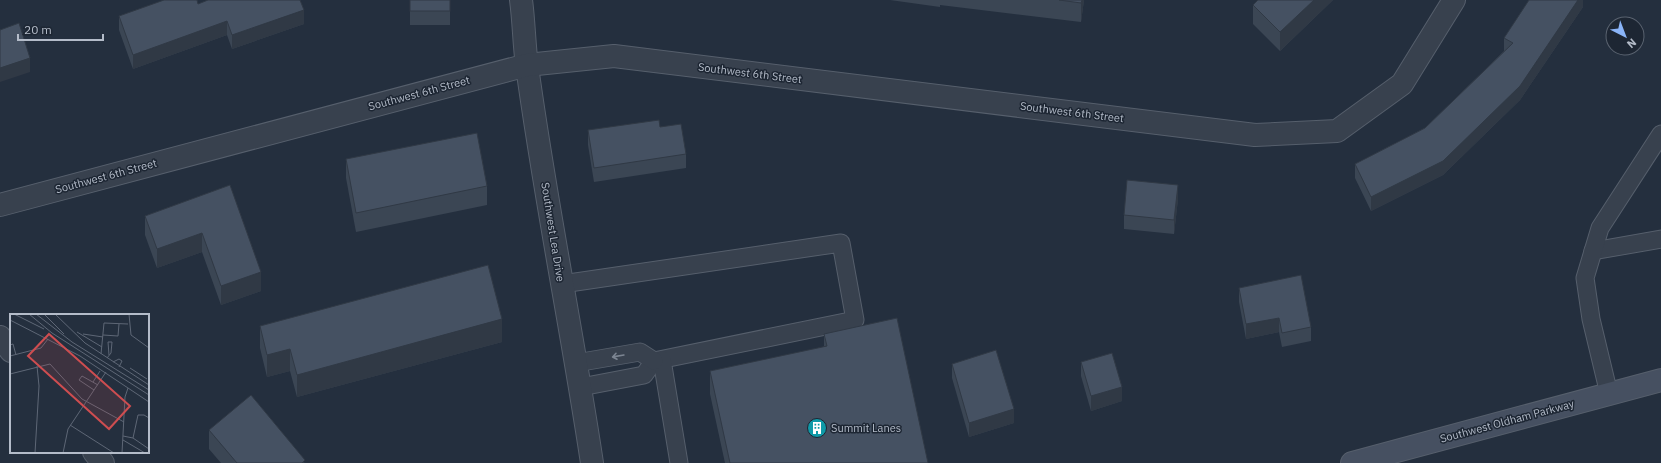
<svg xmlns="http://www.w3.org/2000/svg" width="1661" height="463" viewBox="0 0 1661 463" font-family="'IBM Plex Sans',sans-serif">
<style>
.lines{fill:none;stroke-linecap:round;stroke-linejoin:round}
.lane-casing{stroke:#565f6c;stroke-width:19}
.street-casing{stroke:#565f6c;stroke-width:24}
.secondary-casing{stroke:#565f6c;stroke-width:24}
.lane{stroke:#38414e;stroke-width:17}
.street{stroke:#38414e;stroke-width:22}
.secondary{stroke:#465061;stroke-width:22}
.wall{fill:#3b4654}
.shaded-wall{fill:#303945}
.building{fill:#455162;stroke:#303945}
.oneway{stroke:#7c8592}
.labels{text-anchor:middle;dominant-baseline:central;stroke-width:3;stroke-linejoin:round;paint-order:stroke}
.street-label{font-size:11px;fill:#b4bcc9;stroke:#1d2633}
.poi-label{font-size:11px;fill:#b4bcc9;stroke:#1d2633;text-anchor:start}
.inset-road{fill:none;stroke:#5e6776;stroke-width:1}
.view{fill:#ce4d50;fill-opacity:0.15;stroke:#ce4d50;stroke-width:2}
.inset-edge{fill:none;stroke:#b4bcc9;stroke-width:2}
</style>
<rect width="100%" height="100%" fill="#242f3e"/>
<g class="lines">
<defs>
<g id="lane">
<path d="M1593,251L1661,239"/>
<path d="M562,284L841,243L855,320L654,361L644,375L581,387"/>
<path d="M662,360L679,463"/>
<path d="M576,363L640,352L654,361"/>
<path d="M1609,394L1591,319L1585,278L1600,228L1661,134"/>
</g>
<g id="street">
<path d="M521,0C524,22 524,44 527,66C545,199 572,330 592,463"/>
<path d="M0,205L527,65L614,56L1255,135L1337,131L1402,84L1454,0"/>
<path d="M0,337L11,351"/>
<path d="M94,452L103,463"/>
</g>
<path id="secondary" d="M1352,463L1661,380"/>
</defs>
<!-- lane casing -->
<use href="#lane" class="lane-casing"/>
<!-- street casing -->
<use href="#street" class="street-casing"/>
<!-- secondary casing -->
<use href="#secondary" class="secondary-casing"/>
<!-- lane -->
<use href="#lane" class="lane"/>
<!-- street -->
<use href="#street" class="street"/>
<!-- secondary -->
<use href="#secondary" class="secondary"/>
</g>
<!-- wall -->
<g class="wall">
<rect x="410" y="0" width="40" height="25"/>
<path d="M890,0H1084L1081,22L940,5V7Z"/>
<path d="M1333,0L1280,51L1253,24V5Z"/>
<path d="M1583,0V7L1520,100L1443,175L1371,211L1355,178V164L1425,128L1504,51V38Z"/>
<path d="M198,4L304,24L232,49L227,35L133,69L119,30V16Z"/>
<path d="M660,127L686,154V168L594,182L588,145V130Z"/>
<path d="M346,159L487,186V205L356,232L346,178Z"/>
<path d="M230,185L261,291L221,305L202,252L157,268L145,235V216Z"/>
<path d="M1178,199L1174,234L1124,229V215Z"/>
<path d="M1239,288L1311,327V341L1282,347L1279,332L1246,339L1239,302Z"/>
<path d="M260,326L502,342L297,397L290,371L267,377L260,348Z"/>
<path d="M824,334L928,463H725L710,394V371L824,347Z"/>
<path d="M1081,362L1122,401L1091,411L1081,376Z"/>
<path d="M952,364L1014,423L969,437L952,378Z"/>
<path d="M209,430L305,463H221L209,449Z"/>
</g>
<!-- shaded-wall -->
<g class="shaded-wall">
<path d="M1082,0H1084L1081,22V3Z"/>
<path d="M1314,0H1333L1280,51V32Z"/>
<path d="M1577,0H1583V7L1520,100L1443,175L1371,211V197Z"/>
<path d="M304,10V24L232,49V35Z"/>
<path d="M227,21V35L133,69V55Z"/>
<path d="M30,58V72L0,82V68Z"/>
<path d="M1178,185V199L1174,234V220Z"/>
<path d="M202,233V252L157,268V249Z"/>
<path d="M261,272V291L221,305V286Z"/>
<path d="M1279,318V332L1246,339V324Z"/>
<path d="M502,319V342L297,397V375Z"/>
<path d="M290,349V371L267,377V355Z"/>
<path d="M1122,387V401L1091,411V396Z"/>
<path d="M1014,409V423L969,437V423Z"/>
</g>
<!-- building -->
<g class="building">
<path d="M164,0H197L198,4L208,0H300L304,10L232,35L227,21L133,55L119,16Z"/>
<rect x="410" y="0" width="40" height="11"/>
<path d="M1059,0H1082L1081,3Z"/>
<path d="M1258,0H1314L1280,32L1253,5Z"/>
<path d="M1529,0H1578L1520,86L1443,161L1371,197L1355,164L1425,128L1513,43L1504,38Z"/>
<path d="M19,23L30,58L0,68V30Z"/>
<path d="M659,120L660,127L681,124L686,154L594,168L588,130Z"/>
<path d="M477,133L487,186L356,213L346,159Z"/>
<path d="M1127,180L1178,185L1174,220L1124,215Z"/>
<path d="M230,185L261,272L221,286L202,233L157,249L145,216Z"/>
<path d="M488,265L502,319L297,375L290,349L267,355L260,326Z"/>
<path d="M1301,275L1311,327L1282,333L1279,318L1246,324L1239,288Z"/>
<path d="M897,318L928,463H730L710,371L827,346L824,334Z"/>
<path d="M996,350L1014,409L969,423L952,364Z"/>
<path d="M1112,353L1122,387L1091,396L1081,362Z"/>
<path d="M251,395L305,460L302,463H237L209,430Z"/>
</g>
<!-- one-way arrows -->
<defs><path id="oneway-shaft" d="M-6 0H5M1.5-3L5.5 0L1.5 3" fill="none" stroke-width="1.6" stroke-linecap="round" stroke-linejoin="round"/></defs>
<use class="oneway" href="#oneway-shaft" transform="translate(618 356) rotate(170)"/>
<!-- icons -->
<defs>
<symbol id="building-disc" viewBox="-11 -11 22 22"><circle r="9.5" fill="#0f9aa8" stroke="#1d2633"/><path d="M-4-6H4V6H1V3H-1V6H-4ZM-2.5-4.3h1.7v1.8h-1.7ZM.8-4.3h1.7v1.8H.8ZM-2.5-1h1.7V.8h-1.7ZM.8-1h1.7V.8H.8Z" fill="#fff"/></symbol>
</defs>
<g fill-rule="evenodd">
<use href="#building-disc" x="806" y="417" width="22" height="22"/>
</g>
<g class="labels">
<!-- street labels -->
<g class="street-label">
<text transform="translate(750 73) rotate(7)">Southwest 6th Street</text>
<text transform="translate(419 93) rotate(-15)">Southwest 6th Street</text>
<text transform="translate(1072 112) rotate(7)">Southwest 6th Street</text>
<text transform="translate(106 176) rotate(-15)">Southwest 6th Street</text>
<text transform="translate(553 232) rotate(81)">Southwest Lea Drive</text>
<text transform="translate(1507 421) rotate(-15)">Southwest Oldham Parkway</text>
</g>
<!-- poi labels -->
<g class="poi-label">
<text x="831" y="428">Summit Lanes</text>
</g>
</g>
<!-- overview -->
<g transform="translate(10 314)">
<rect width="139" height="139" fill="#242f3e"/>
<path class="inset-road" d="M4,0L34,15M19,0L42,19L139,81M26,0L62,28L139,76M34,0L54,20M45,0L75,29L139,71M119,0L121,21L139,34M0,6L70,42L139,88M67,18L92,33M73,20L93,23M93,21L108,22L109,10M0,31L3,30L6,41M91,40L94,9L118,10M0,42L31,34L38,25M97,44L101,39L102,28H98L99,41M103,48L109,45L112,47L109,53M120,54L137,65M0,60L40,50L72,85L114,108M83,68L90,57M84,76L69,66L72,62L88,71M60,111L104,139M113,122L123,124L139,135M123,124L128,101H134L139,104M113,126L135,139M25,139L29,72L27,52M53,139L58,115L96,58M112,139L115,83L118,74"/>
<path class="view" d="M39,20L120,92L99,115L18,42Z"/>
<rect width="139" height="139" class="inset-edge"/>
</g>
<!-- north arrow -->
<g transform="translate(1625 36) rotate(138)"><circle r="19" fill="#1d2633" stroke="#59626f"/>
<path d="M0-3L7 15L0 10L-7 15Z" fill="#8ab4f8"/>
<text y="-6" font-size="11" font-weight="bold" text-anchor="middle" fill="#b4bcc9">N</text>
</g>
<!-- scale -->
<path d="M18 34v6h85v-6" fill="none" stroke="#b4bcc9" stroke-width="2"/>
<text x="24" y="34" font-size="12" fill="#b4bcc9" stroke="#1d2633" stroke-width="3" paint-order="stroke">20 m</text>
</svg>
